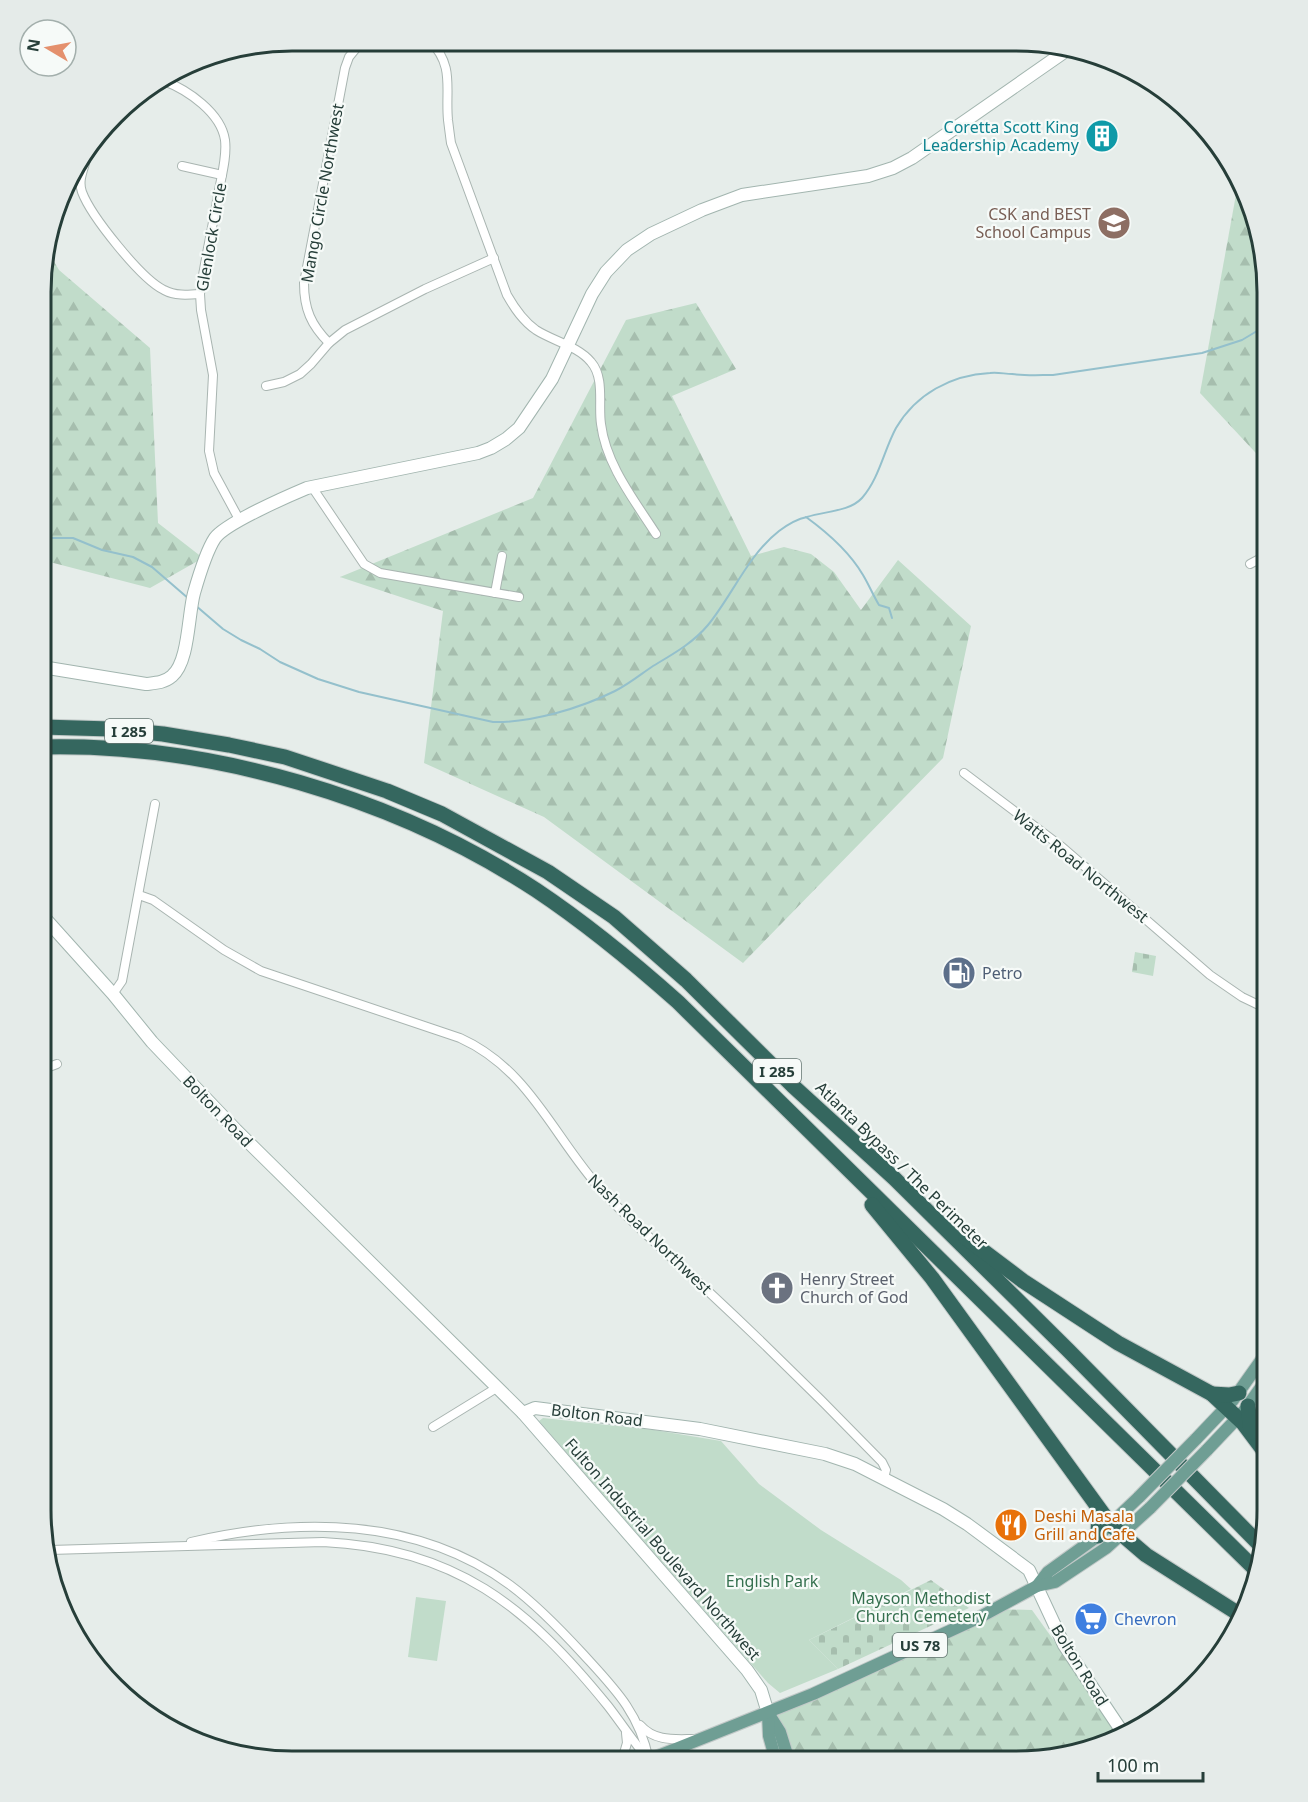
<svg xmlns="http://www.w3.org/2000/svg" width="1308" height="1802" viewBox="0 0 1308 1802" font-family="'Noto Sans',sans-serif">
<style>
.forest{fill:url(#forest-firs)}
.cemetery{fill:url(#cemetery-stones)}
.green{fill:#c1dcca}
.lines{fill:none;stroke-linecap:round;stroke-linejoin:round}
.stream{stroke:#94c0cc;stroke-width:2}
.street-casing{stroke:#a9b5b1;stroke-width:10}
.secondary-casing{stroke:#a2b5af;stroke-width:14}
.primary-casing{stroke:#c2c9c8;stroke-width:14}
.highway-casing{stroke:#c2c9c8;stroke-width:17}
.street{stroke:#fff;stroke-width:8}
.secondary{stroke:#fff;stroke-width:12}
.primary{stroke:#6f9e94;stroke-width:12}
.highway{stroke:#35675f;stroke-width:15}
.primary-bridge-casing{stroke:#c2c9c8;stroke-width:14;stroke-linecap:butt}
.primary-bridge{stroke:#6f9e94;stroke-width:12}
.labels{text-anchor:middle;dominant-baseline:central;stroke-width:4.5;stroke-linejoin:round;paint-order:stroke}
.shield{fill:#f6faf8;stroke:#647672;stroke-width:1.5}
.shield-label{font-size:15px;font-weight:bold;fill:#263e39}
.culture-label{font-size:16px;fill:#0d838f;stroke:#f6faf8;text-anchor:end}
.street-label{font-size:16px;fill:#263e39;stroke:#f6faf8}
.education-label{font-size:16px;fill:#785e54;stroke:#f6faf8;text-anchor:end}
.service-label{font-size:16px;fill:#4e5e75;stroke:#f6faf8;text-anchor:start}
.worship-label{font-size:16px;fill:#5b616d;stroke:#f6faf8;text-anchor:start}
.food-label{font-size:16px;fill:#c56008;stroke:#f6faf8;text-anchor:start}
.park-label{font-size:16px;fill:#35704f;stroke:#f6faf8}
.shop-label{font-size:16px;fill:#366cbe;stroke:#f6faf8;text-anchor:start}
.rim{fill:none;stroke:#263e39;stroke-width:3}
</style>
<defs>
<pattern id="forest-firs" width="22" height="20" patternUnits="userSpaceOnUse" patternTransform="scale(1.5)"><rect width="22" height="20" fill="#c1dcca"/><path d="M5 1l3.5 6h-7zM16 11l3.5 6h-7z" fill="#a6beae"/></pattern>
<pattern id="cemetery-stones" width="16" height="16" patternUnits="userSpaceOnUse" patternTransform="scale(1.5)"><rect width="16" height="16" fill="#c1dcca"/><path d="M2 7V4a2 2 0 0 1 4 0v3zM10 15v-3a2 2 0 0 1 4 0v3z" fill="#a6beae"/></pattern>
</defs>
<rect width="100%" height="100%" fill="#e6edea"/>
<!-- forest -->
<g class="forest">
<path d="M1239,178L1242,181L1267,292V465L1200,393Z"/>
<path d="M46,248L59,270L150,348L158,523L203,558L150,588L42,560L43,259Z"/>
<path d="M696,303L736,369L672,396L751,556L784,547L811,554L834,572L861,610L898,560L971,626L943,758L743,963L544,817L424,763L443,611L340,577L533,498L626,320Z"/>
<path d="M991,1609L1032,1610L1123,1737L1016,1761H788L776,1709Z"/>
</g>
<!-- cemetery -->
<g class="cemetery">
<path d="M1135,952L1156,956L1153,976L1132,972Z"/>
<path d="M931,1580L969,1608L838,1669L809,1640Z"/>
</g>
<!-- green -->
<g class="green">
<path d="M543,1418L654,1430L721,1441L759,1484L821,1530L901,1580L911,1589L809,1640L838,1669L780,1693L768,1683L539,1421Z"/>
<path d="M416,1597L446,1601L437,1661L408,1657Z"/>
</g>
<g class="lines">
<!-- stream -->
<g class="stream">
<path d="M806,517C828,533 849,551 863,575C869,585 873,595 879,605L889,608L892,618"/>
<path d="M42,535L52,538H73L102,550L133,557L152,567L189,599"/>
<path d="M195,605L223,629L241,640L260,649L280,662L318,679L359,692L493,722C531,723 581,708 615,691C629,684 641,674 653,666C673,654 693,643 708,625C732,596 748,555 779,531C787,525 797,519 807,517C825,511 849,512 862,498C879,479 884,450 896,428C916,394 951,375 990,373C998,372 1005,374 1012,374C1026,376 1040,375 1053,375L1202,353L1242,340L1267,325"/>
</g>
<defs>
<g id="street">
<path d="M430,41C455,66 445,89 448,120C449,128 450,136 451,143L507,295C515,309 523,321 536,330C553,341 578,346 591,362C605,378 598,405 601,424C606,465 635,501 656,534"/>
<path d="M164,81C188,90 221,113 225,140C227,156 222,174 219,190C213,225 205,259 200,294L201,310L213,375L209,451L214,473L240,521"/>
<path d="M86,160C83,171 78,181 82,192C91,216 141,279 164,290C175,296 187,295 200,294"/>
<path d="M182,166L222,175"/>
<path d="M329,343C311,325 304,309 304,283L345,68L349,57L362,41"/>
<path d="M266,386L284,382L300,374L311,364L329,343L345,330L425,289L494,258"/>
<path d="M312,487L364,564L380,573L519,597"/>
<path d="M1250,564L1267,555"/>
<path d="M495,593L502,556"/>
<path d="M964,773L1062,847L1210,975L1242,997L1267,1009"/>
<path d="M139,895L153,900L224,950L261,971L460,1038C531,1070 554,1139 604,1193C637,1228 675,1260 710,1293C769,1348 826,1404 882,1462L886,1470L884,1478"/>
<path d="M113,994L122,981L155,804"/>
<path d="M41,1070L57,1064"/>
<path d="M433,1427L498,1387"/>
<path d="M191,1542C298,1517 417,1517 510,1585C537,1605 560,1629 583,1654C614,1688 639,1712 649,1760"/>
<path d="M50,1550L323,1542C455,1548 527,1606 608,1706C622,1724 634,1743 649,1760"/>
<path d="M640,1725C655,1742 675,1739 695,1739"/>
<path d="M622,1760L627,1743L626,1733"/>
</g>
<g id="secondary">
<path d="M42,667L146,684C155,683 164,683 172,676C189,662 188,615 194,593C198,579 207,550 215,538C226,523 288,496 307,488L478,453L491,448L506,439L519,428L552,379L592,294L606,272L627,250L651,234L702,210L742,195L868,176L893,168L912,158L1070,48"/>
<path d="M42,915L113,994L152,1042L236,1130L523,1413L747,1670L761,1690L768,1713"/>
<path d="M523,1413L535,1408L700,1429L825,1454L855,1464L943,1509L967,1524L1029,1570L1064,1645L1125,1736"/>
</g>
<g id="primary">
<path d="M1196,1439L1233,1400L1267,1352"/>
<path d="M1207,1450L1244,1411L1267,1379"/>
<path d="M1037,1586L1048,1572L1098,1536L1139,1497"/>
<path d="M768,1713L780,1732L789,1761"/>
<path d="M768,1714L769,1736L776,1761"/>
<path d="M648,1760L813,1694L980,1617L1037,1586L1055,1582L1106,1548L1150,1508"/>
</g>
<g id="highway">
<path d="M42,727L111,729L163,734L229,745L285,757L387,791L442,814L548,872L614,917L686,980L793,1086L894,1178L1068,1350L1263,1548"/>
<path d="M42,747C210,743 396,798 536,890C587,924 633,962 678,1002L1258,1572"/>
<path d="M872,1205L932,1278L1111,1525L1146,1555L1242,1616"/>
<path d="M966,1238L1023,1281L1118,1343L1212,1394L1243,1423L1267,1455"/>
<path d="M1212,1394L1229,1395L1239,1393"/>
<path d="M1248,1406L1251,1432"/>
<path d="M1098,1536L1099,1510"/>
</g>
</defs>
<!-- street casing -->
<use href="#street" class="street-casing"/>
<!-- secondary casing -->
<use href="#secondary" class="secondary-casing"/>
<!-- primary casing -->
<use href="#primary" class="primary-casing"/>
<!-- highway casing -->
<use href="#highway" class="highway-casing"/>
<!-- street -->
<use href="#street" class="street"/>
<!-- secondary -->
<use href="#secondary" class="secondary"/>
<!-- primary -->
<use href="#primary" class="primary"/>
<!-- highway -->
<use href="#highway" class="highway"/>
<defs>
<g id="primary-bridge">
<path d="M1139,1497L1196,1439"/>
<path d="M1150,1508L1207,1450"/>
</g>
</defs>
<!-- primary-bridge casing -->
<use href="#primary-bridge" class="primary-bridge-casing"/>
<!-- primary-bridge -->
<use href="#primary-bridge" class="primary-bridge"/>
</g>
<!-- icons -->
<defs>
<symbol id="building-disc" viewBox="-11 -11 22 22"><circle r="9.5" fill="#0f9aa8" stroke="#f6faf8"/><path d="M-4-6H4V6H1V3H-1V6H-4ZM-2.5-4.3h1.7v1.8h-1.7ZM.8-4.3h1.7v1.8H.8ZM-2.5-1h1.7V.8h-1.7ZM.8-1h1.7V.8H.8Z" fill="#fff"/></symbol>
<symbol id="school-disc" viewBox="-11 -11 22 22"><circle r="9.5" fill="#8d6e63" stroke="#f6faf8"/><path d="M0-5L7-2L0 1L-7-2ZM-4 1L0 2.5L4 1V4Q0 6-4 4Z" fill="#fff"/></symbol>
<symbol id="fuel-disc" viewBox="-11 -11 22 22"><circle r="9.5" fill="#5c6f8a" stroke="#f6faf8"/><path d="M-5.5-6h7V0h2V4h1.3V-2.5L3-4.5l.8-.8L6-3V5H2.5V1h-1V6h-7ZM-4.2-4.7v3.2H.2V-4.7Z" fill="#fff"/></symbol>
<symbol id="church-disc" viewBox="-11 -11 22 22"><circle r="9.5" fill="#6b7280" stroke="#f6faf8"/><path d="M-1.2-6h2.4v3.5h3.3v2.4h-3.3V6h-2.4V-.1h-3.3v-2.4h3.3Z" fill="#fff"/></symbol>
<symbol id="restaurant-disc" viewBox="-11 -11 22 22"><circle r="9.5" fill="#e8710a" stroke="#f6faf8"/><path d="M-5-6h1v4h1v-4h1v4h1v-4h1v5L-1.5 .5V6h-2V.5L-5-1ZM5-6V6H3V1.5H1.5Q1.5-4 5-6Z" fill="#fff"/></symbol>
<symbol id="supermarket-disc" viewBox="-11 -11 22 22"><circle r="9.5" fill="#3f7fe0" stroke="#f6faf8"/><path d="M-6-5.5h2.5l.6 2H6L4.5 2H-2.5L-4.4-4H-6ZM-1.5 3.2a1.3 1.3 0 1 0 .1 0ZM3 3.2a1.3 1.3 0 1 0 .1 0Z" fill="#fff"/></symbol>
</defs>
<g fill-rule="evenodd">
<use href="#building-disc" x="1083" y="117" width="38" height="38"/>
<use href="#school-disc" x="1095" y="204" width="38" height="38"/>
<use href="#fuel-disc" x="940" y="954" width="38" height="38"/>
<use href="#church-disc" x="758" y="1269" width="38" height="38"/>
<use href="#restaurant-disc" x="992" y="1506" width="38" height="38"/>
<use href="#supermarket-disc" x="1072" y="1600" width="38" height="38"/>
</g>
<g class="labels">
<!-- shield labels -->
<g class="shield">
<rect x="105" y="719" width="48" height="24" rx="4.5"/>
<rect x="753" y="1059" width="48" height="24" rx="4.5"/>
<rect x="893" y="1633" width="54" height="24" rx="4.5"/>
</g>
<g class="shield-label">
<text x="129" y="731">I 285</text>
<text x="777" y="1071">I 285</text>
<text x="920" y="1645">US 78</text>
</g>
<!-- culture labels -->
<g class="culture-label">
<text x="1079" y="127">Coretta Scott King<tspan x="1079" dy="18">Leadership Academy</tspan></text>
</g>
<!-- street labels -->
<g class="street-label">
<text transform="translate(322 193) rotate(-80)">Mango Circle Northwest</text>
<text transform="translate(211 237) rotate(-80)">Glenlock Circle</text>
<text transform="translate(1081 866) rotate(39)">Watts Road Northwest</text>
<text transform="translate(218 1111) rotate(46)">Bolton Road</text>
<text transform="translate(902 1165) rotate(44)">Atlanta Bypass / The Perimeter</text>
<text transform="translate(650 1234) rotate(44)">Nash Road Northwest</text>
<text transform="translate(597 1415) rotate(7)">Bolton Road</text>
<text transform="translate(663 1549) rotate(49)">Fulton Industrial Boulevard Northwest</text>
<text transform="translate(1080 1665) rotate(58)">Bolton Road</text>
</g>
<!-- education labels -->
<g class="education-label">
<text x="1091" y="214">CSK and BEST<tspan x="1091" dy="18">School Campus</tspan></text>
</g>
<!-- service labels -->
<g class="service-label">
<text x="982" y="973">Petro</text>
</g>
<!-- worship labels -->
<g class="worship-label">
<text x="800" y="1279">Henry Street<tspan x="800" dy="18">Church of God</tspan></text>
</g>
<!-- food labels -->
<g class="food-label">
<text x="1034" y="1516">Deshi Masala<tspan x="1034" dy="18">Grill and Cafe</tspan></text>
</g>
<!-- park labels -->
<g class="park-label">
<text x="772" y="1581">English Park</text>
<text x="921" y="1598">Mayson Methodist<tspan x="921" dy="18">Church Cemetery</tspan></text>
</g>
<!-- shop labels -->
<g class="shop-label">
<text x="1114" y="1619">Chevron</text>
</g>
</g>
<!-- crop -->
<path d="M0 0H1308V1802H0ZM292 51H1016A241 241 0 0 1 1257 292V1510A241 241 0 0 1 1016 1751H292A241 241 0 0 1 51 1510V292A241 241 0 0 1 292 51Z" fill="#e5ebe9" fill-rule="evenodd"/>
<path class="rim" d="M292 51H1016A241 241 0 0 1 1257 292V1510A241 241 0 0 1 1016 1751H292A241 241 0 0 1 51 1510V292A241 241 0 0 1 292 51Z"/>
<!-- north arrow -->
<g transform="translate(48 48) rotate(280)"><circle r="28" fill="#f6faf8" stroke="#a3afac" stroke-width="1.5"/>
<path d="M0-4.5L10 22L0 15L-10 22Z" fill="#e4906d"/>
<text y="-9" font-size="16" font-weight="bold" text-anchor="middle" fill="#263e39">N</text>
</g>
<!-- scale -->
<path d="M1098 1772v9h105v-9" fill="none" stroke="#263e39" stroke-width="3"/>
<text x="1107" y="1772" font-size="18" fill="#263e39" stroke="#f6faf8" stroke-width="4.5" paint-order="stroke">100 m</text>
</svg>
